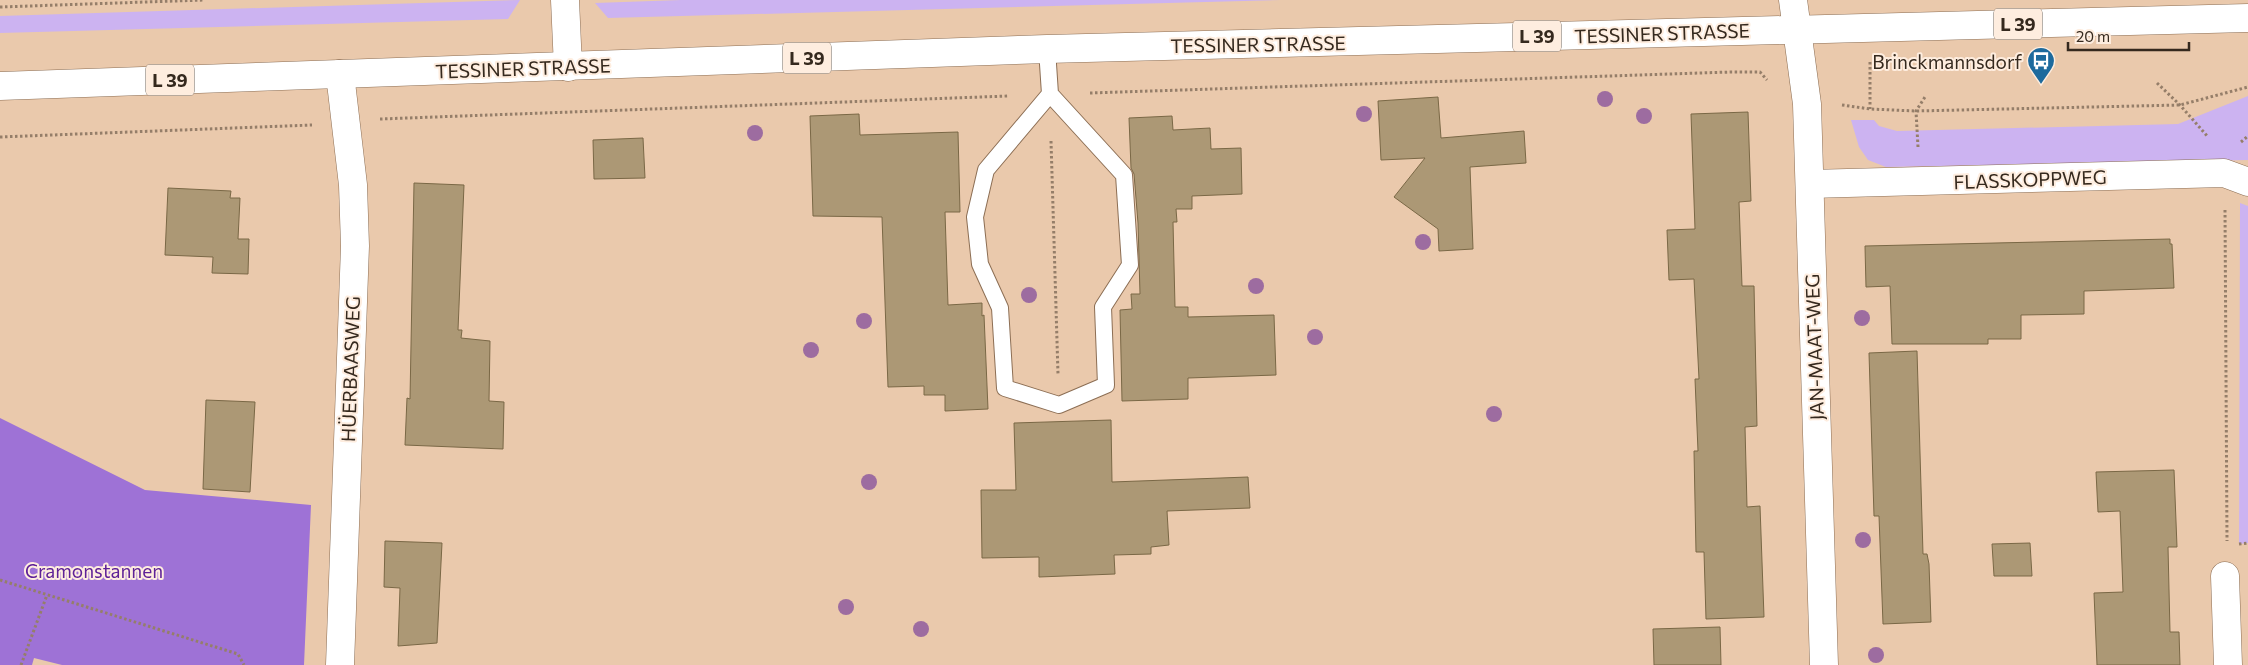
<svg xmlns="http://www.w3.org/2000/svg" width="2248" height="665" viewBox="0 0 2248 665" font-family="Commissioner,sans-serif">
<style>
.green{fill:#ccb3f1}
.forest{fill:#9e72d6}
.building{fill:#ac9875;stroke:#7a6846}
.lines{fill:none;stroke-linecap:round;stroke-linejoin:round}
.lane-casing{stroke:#8c6e54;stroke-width:18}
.street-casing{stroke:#8c6e54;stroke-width:29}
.primary-casing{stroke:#8c6e54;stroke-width:29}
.path{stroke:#957e69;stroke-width:3;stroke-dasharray:2.5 2.5;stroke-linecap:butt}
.lane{stroke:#fff;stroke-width:16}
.street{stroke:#fff;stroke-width:28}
.primary{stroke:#fff;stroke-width:28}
.tree{fill:#9d6ca0}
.labels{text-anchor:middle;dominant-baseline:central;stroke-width:4;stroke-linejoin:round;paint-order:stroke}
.shield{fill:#feeddf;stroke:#716458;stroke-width:1}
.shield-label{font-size:18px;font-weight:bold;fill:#35291e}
.street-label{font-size:19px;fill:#35291e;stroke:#feeddf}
.poi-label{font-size:19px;fill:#35291e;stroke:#feeddf;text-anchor:end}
.park-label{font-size:19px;fill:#5e2097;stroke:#feeddf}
</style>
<rect width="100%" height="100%" fill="#eac9ac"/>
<!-- green -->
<g class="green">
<path d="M520,0L508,19L0,33V16Z"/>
<path d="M681,0H1280L608,18L595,3Z"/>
<path d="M2248,96V160L1886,167L1868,160L1859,147L1851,120H1874L1879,126L1897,131L2178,124Z"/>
<path d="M2240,203L2248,206V543L2239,544Z"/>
</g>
<!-- forest -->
<path class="forest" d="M0,418L145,490L311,505L304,665H62L34,658L32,665H0Z"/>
<!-- building -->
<g class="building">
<path d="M1438,97L1441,138L1524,131L1526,163L1470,167L1473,249L1439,251L1438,229L1394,197L1425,158L1381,160L1378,101Z"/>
<path d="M1748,112L1751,201L1739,202L1742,286H1754L1757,426L1745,427L1747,507L1760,506L1764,617L1706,619L1704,552H1696L1694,451H1698L1695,379H1699L1694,279L1669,280L1667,230L1695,229L1691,114Z"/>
<path d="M859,114L860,135L958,132L960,212H945L948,305L982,303V316L984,315L988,409L945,411V395H924V386L888,387L882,217L813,216L810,116Z"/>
<path d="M1172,116L1173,130L1210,128L1211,149L1241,148L1242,194L1192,196V209H1176L1177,222H1173L1175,307H1188V317L1274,315L1276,375L1188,378V399L1122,401L1120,310L1132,309L1131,294H1140L1138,223L1134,174L1131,168L1129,118Z"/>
<path d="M643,138L645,178L594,179L593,140Z"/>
<path d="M414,183L464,185L458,330H462L461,338L490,341L489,401L504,402L503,449L405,445L407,398L410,399Z"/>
<path d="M168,188L231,191L230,198H240L238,239H249L248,274L212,273L213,257L165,255Z"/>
<path d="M2170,239V244H2172L2174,288L2084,291V314L2021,315V339H1988V344H1892L1890,286L1866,287L1865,246Z"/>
<path d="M1917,351L1923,554H1927L1929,564L1931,622L1883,624L1879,516H1874L1869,353Z"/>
<path d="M206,400L255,402L250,492L203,489Z"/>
<path d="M1111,420L1112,482L1248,477L1250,508L1167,511L1169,545L1151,547V554L1114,555L1115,574L1039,577V557L982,558L981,490H1016L1014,423Z"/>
<path d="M2174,470L2177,547H2168L2170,632H2179L2180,665H2097L2094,593L2123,592L2120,511L2098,512L2096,472Z"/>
<path d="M385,541L442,543L437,643L398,646L400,588L384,587Z"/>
<path d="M2030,543L2032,576H1994L1992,544Z"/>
<path d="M1720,627L1721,665H1654L1653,629Z"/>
</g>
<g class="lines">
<defs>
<path id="lane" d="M1047,49L1050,94L1124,175L1130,265L1103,307L1106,385L1059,405L1005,388L1000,308L980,264L975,217L986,170L1050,94"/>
<g id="street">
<path d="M565,0L568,67"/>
<path d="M1793,0L1807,104L1824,665"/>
<path d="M1810,184L2224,173L2248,182"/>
<path d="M2225,576L2228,665"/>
<path d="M340,665L355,246L353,185L340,74"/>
</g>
<path id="primary" d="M0,86L1047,49L2248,18"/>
</defs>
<!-- lane casing -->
<use href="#lane" class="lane-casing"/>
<!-- street casing -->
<use href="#street" class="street-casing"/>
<!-- primary casing -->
<use href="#primary" class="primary-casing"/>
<!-- path -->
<g class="path">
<path d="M0,7L204,0"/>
<path d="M1870,62V109"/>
<path d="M2157,83L2180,105L2208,137"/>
<path d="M1090,93L1731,72H1760L1767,80"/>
<path d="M1842,105L1870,109L1916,111L2180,105L2248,87"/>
<path d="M380,119L1008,96"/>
<path d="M0,137L312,125"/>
<path d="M1051,141L1058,374"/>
<path d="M2241,142L2248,136"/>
<path d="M1918,147L1916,111L1925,97"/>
<path d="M2225,210L2227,541"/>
<path d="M2239,544L2248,543"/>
<path d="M0,580L238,654L244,665"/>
<path d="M21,665L47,595"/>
</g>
<!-- lane -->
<use href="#lane" class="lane"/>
<!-- street -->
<use href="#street" class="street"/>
<!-- primary -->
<use href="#primary" class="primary"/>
</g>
<!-- trees -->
<g class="tree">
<circle cx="1605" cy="99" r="8"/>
<circle cx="1364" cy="114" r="8"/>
<circle cx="1644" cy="116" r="8"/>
<circle cx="755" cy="133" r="8"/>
<circle cx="1423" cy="242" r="8"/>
<circle cx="1256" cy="286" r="8"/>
<circle cx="1029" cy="295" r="8"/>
<circle cx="1862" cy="318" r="8"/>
<circle cx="864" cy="321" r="8"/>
<circle cx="1315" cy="337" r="8"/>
<circle cx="811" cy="350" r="8"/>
<circle cx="1494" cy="414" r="8"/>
<circle cx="869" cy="482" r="8"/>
<circle cx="1863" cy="540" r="8"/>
<circle cx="846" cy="607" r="8"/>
<circle cx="921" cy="629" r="8"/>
<circle cx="1876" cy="655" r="8"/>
</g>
<!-- icons -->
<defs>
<symbol id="bus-pin" viewBox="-11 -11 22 30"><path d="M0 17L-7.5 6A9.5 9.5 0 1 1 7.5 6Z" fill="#1d6a9d" stroke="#feeddf"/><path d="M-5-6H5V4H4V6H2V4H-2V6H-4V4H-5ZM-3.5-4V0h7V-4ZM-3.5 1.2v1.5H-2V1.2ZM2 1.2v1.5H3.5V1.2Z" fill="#fff"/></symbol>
</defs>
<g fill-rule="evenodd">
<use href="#bus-pin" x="2025" y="45" width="32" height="43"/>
</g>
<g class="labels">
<!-- shield labels -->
<g class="shield">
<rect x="1994" y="8.5" width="48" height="31" rx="4"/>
<rect x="1513" y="20.5" width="48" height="31" rx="4"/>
<rect x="783" y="42.5" width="48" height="31" rx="4"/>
<rect x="146" y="64.5" width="48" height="31" rx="4"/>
</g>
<g class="shield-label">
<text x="2018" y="24">L 39</text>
<text x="1537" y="36">L 39</text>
<text x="807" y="58">L 39</text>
<text x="170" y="80">L 39</text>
</g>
<!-- street labels -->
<g class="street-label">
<text transform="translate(1662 33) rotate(-2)">TESSINER STRASSE</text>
<text transform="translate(1258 44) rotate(-1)">TESSINER STRASSE</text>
<text transform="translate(523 68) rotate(-2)">TESSINER STRASSE</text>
<text transform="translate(2030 179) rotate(-2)">FLASSKOPPWEG</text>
<text transform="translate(1814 347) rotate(-92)">JAN-MAAT-WEG</text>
<text transform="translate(350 369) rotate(-88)">HÜERBAASWEG</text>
</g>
<!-- poi labels -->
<g class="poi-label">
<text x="2022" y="61">Brinckmannsdorf</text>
</g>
<!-- park labels -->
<g class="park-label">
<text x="94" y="570">Cramonstannen</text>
</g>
</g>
<!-- scale -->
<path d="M2068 42v8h121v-8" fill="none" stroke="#35291e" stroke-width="2.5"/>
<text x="2076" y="42" font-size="15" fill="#35291e" stroke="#feeddf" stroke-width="4" paint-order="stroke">20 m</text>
</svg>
